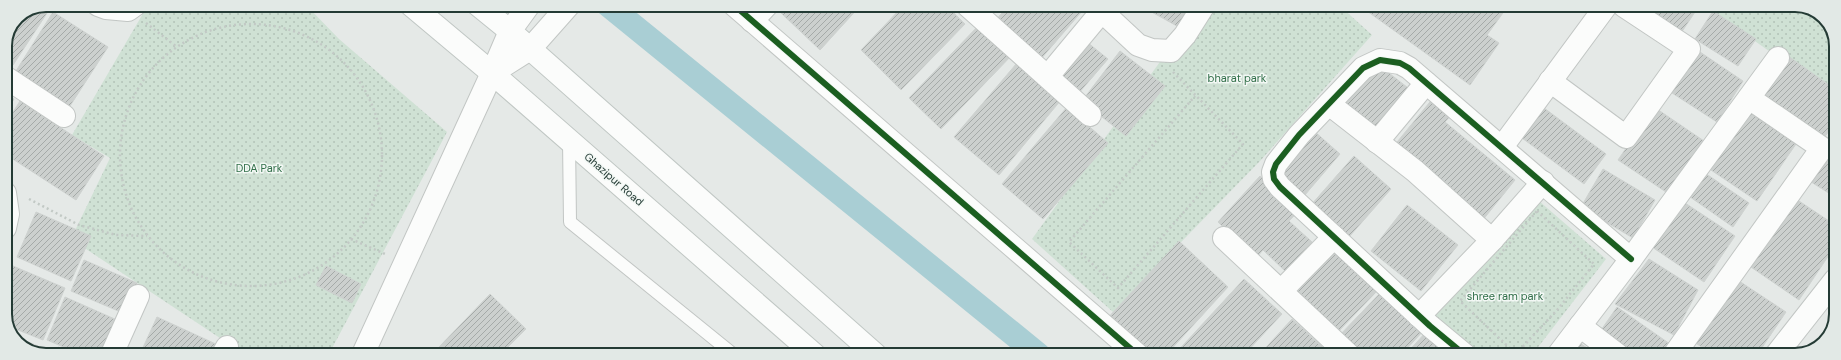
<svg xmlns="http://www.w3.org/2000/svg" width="1841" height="360" viewBox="0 0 1841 360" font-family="'DM Sans',sans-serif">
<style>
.green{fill:url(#green-dots)}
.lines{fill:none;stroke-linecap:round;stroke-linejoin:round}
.canal{stroke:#a9ced4;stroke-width:24}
.building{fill:url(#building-hatch);stroke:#ced2d0}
.service-casing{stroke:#c2c6c4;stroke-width:14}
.minor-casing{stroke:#c2c6c4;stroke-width:24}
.tertiary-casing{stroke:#c2c6c4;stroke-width:24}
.secondary-casing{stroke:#c0c7c4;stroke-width:24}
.path{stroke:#c2c9c5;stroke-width:2.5;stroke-dasharray:2 3;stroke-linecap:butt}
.service{stroke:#fbfcfb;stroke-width:12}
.minor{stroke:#fbfcfb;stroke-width:22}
.tertiary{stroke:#fbfcfb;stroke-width:22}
.secondary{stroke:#fbfcfb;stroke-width:22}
.cycleway-casing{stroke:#f3f8f5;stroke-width:8}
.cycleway{stroke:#1b5e20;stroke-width:6}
.labels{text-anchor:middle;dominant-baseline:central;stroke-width:3;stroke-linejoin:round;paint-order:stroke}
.park-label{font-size:11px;fill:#316f49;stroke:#f3f8f5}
.street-label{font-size:11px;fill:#243b35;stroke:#f3f8f5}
.rim{fill:none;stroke:#243b35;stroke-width:2}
</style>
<defs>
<pattern id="green-dots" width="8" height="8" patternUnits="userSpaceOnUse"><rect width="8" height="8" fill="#cfe1d4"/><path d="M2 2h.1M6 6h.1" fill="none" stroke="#b2c2b7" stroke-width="1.8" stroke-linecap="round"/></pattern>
<pattern id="building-hatch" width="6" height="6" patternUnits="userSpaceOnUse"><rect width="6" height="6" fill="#ccd0ce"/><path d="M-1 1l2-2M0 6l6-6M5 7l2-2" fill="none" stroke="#a5aaa8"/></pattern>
</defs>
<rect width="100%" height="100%" fill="#e5e9e7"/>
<!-- green -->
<g class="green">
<path d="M148,5H306L339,39L447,132L329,354H244L71,239L110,158L72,135Z"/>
<path d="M1201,5L1340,6L1372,35L1261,160L1113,312L1032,239Z"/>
<path d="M1705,6H1803L1826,19L1836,41V98Z"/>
<path d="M1524,188L1606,259L1532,355H1476L1422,303Z"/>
</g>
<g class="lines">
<!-- canal -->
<path class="canal" d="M608,5L1039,355"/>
</g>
<!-- building -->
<g class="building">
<path d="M46,5L51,7L13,65L5,59V45L17,17Z"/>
<path d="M784,5H861L820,50L779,11Z"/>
<path d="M904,5H946L965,24L901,90L861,50Z"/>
<path d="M1009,5H1078L1083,10L1040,60L995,21Z"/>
<path d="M1139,5H1200L1186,31Z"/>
<path d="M1360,6H1508L1487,35L1499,43L1470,85Z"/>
<path d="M1642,6H1699L1681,33Z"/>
<path d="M1713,11L1756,39L1738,66L1695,39Z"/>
<path d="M53,12L108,47L70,106L16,71Z"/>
<path d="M980,24L1012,55L941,129L909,98Z"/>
<path d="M1082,38L1108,59L1078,94L1053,73Z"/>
<path d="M1697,50L1743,81L1717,122L1669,91Z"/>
<path d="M1120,51L1165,86L1126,136L1082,101Z"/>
<path d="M1788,56L1836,90V122L1823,139L1761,95Z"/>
<path d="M1017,63L1061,100L999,175L954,137Z"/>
<path d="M1376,63L1412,91L1376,138L1340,109Z"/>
<path d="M5,94L14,99L5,113Z"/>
<path d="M1434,97L1453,113L1445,122L1515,180L1482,221L1393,147Z"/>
<path d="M20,101L104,156L76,200L5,154V125Z"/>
<path d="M1067,107L1108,143L1043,219L1002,184Z"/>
<path d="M1654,107L1704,141L1669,194L1618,160Z"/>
<path d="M1544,108L1606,154L1584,184L1522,138Z"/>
<path d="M1744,108L1796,144L1757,201L1705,166Z"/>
<path d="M1314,131L1340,154L1304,196L1278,173Z"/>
<path d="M1830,145L1836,149L1835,197L1808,180Z"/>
<path d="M1354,156L1391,189L1349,237L1311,205Z"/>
<path d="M1603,169L1655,200L1633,238L1581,207Z"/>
<path d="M1699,169L1749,203L1733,227L1683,192Z"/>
<path d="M1260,176L1298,212L1289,221L1312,242L1285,271L1263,250L1256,258L1218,222Z"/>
<path d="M1793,197L1835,225V246L1799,300L1748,265Z"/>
<path d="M1682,201L1735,236L1704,282L1652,247Z"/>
<path d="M1407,205L1458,245L1421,291L1371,251Z"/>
<path d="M36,212L91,236L71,281L17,257Z"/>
<path d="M1179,241L1228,287L1166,355H1144L1105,321Z"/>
<path d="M1331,246L1378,290L1337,333L1290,289Z"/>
<path d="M1649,259L1698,290L1674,335L1615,304Z"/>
<path d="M84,260L137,283L123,313L71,291Z"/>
<path d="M13,266L65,288L43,340L8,326L5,319V284Z"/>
<path d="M326,266L361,284L352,303L316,285Z"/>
<path d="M1733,277L1786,312L1757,355H1714L1691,340Z"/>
<path d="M1244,279L1282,314L1244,355H1174Z"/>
<path d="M1384,289L1425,329L1401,355H1358L1339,336Z"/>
<path d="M490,294L526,329L501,354H447L439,347Z"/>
<path d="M65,297L117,320L102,354H80L47,340Z"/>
<path d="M1617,307L1670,344L1662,355H1625L1597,336Z"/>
<path d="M157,317L218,345L214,354H140Z"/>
<path d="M1292,319L1331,355H1259Z"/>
<path d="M1428,330L1455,355H1405Z"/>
<path d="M13,336L38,346L35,353L15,341Z"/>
<path d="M1577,341L1597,355H1568Z"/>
<path d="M58,347L74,354H55Z"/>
</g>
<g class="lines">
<defs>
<path id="service" d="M569,140L570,222L734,355"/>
<g id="minor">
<path d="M98,5L106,8L128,10L135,5"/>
<path d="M734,5L1138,355"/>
<path d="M967,5L1090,115"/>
<path d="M1095,5L1138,45L1152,50L1171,51L1185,35L1204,5"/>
<path d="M752,21L767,5"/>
<path d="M1048,76L1102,11"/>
<path d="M5,77L64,116"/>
<path d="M1550,81L1626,137L1689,49L1624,6"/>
<path d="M1329,104L1415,171L1492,240"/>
<path d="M1377,142L1426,83"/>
<path d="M1502,147L1606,6"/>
<path d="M5,193L8,214L5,228"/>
<path d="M1224,238L1349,355"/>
<path d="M1281,291L1334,237"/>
<path d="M1419,316L1492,240L1543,182"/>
<path d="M1580,326L1618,355"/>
<path d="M112,354L138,296"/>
<path d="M223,354L227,347"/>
<path d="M363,354L492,73"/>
<path d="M1465,355L1430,326L1280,187L1274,179L1273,172L1276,164L1299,135L1363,68L1380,60L1400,63L1409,68L1631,259"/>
<path d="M1558,355L1631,259L1778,58"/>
<path d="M1674,355L1822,148L1749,98"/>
<path d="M1776,355L1835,280"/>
</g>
<g id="tertiary">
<path d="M492,73L530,49L569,5"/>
<path d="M492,73L510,31L529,5"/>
</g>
<g id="secondary">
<path d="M411,5L492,73L815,355"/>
<path d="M478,5L510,31L876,355"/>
</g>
</defs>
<!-- service casing -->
<use href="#service" class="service-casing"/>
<!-- minor casing -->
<use href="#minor" class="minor-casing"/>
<!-- tertiary casing -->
<use href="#tertiary" class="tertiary-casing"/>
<!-- secondary casing -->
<use href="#secondary" class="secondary-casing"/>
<!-- path -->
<g class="path">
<path d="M146,23L177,47"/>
<circle cx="251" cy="155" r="131"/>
<path d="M1173,72L1243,144L1118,288L1069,242L1195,96"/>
<path d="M29,199L79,225L116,235L147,236"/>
<path d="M1537,211L1594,264L1558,309L1516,354L1460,301Z"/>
<path d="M351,239L385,254"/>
</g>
<!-- service -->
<use href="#service" class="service"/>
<!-- minor -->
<use href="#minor" class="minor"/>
<!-- tertiary -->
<use href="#tertiary" class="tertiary"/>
<!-- secondary -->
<use href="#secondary" class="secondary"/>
<defs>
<g id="cycleway">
<path d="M734,5L1138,355"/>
<path d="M1465,355L1430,326L1280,187L1274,179L1273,172L1276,164L1299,135L1363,68L1380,60L1400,63L1409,68L1631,259"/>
</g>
</defs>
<!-- cycleway casing -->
<use href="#cycleway" class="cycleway-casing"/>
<!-- cycleway -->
<use href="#cycleway" class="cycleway"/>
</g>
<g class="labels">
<!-- park labels -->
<g class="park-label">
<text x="1237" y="78">bharat park</text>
<text x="259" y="168">DDA Park</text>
<text x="1505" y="296">shree ram park</text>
</g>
<!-- street labels -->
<g class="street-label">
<text transform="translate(614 179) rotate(41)">Ghazipur Road</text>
</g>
</g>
<!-- crop -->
<path d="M0 0H1841V360H0ZM46 12H1795A34 34 0 0 1 1829 46V314A34 34 0 0 1 1795 348H46A34 34 0 0 1 12 314V46A34 34 0 0 1 46 12Z" fill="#e2e9e6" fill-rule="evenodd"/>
<path class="rim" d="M46 12H1795A34 34 0 0 1 1829 46V314A34 34 0 0 1 1795 348H46A34 34 0 0 1 12 314V46A34 34 0 0 1 46 12Z"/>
</svg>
